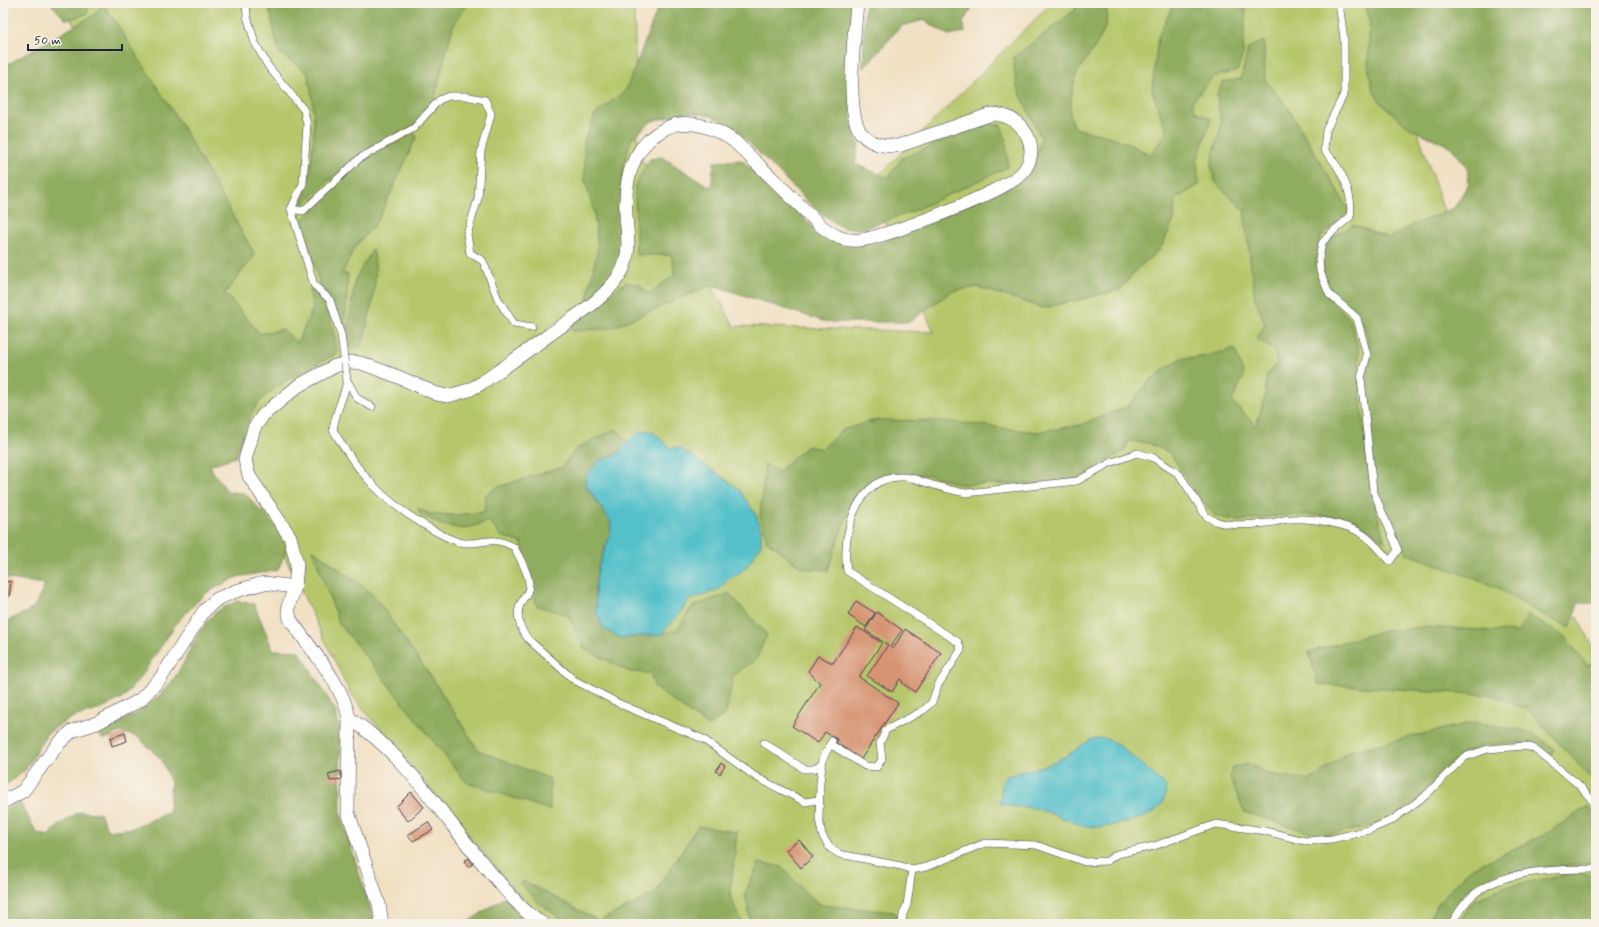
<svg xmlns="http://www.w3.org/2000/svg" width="1599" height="927" viewBox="0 0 1599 927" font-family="Mynerve,sans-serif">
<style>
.green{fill:#b5c76a;stroke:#6c7452}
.forest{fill:#90ac5e;stroke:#59674c}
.water{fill:#53c0ca;stroke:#3a7182}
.building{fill:#d79474}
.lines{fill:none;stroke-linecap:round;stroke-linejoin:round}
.service-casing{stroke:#413e4f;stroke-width:8}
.minor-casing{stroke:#413e4f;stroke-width:14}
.service{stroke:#fff;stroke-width:7}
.minor{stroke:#fff;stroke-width:13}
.service-bridge-casing{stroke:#413e4f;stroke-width:8;stroke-linecap:butt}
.service-bridge{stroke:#fff;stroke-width:7}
</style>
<rect width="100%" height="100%" fill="#f7f3e8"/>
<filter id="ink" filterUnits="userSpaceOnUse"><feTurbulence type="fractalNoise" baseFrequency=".025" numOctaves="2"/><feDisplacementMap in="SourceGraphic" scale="8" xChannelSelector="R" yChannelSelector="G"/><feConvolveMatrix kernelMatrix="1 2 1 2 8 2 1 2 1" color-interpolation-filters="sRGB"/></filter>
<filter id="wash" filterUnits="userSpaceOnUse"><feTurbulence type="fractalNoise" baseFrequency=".012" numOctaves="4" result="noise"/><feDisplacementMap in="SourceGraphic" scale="16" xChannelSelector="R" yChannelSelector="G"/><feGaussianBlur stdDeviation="0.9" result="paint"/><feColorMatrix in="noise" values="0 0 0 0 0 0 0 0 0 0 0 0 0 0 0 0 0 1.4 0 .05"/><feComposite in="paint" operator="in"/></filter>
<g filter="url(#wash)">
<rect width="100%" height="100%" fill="#f1e0c2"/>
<!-- green -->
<path class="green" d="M58,3H634L638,152L734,326L934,332L869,185L1049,5L1055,3H1392L1395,62L1457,251L1514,507L1596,651V924H543L350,693L255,494L178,162Z"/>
<!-- forest -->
<g class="forest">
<path d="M50,3H89L87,14L66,20Z"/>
<path d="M103,3L179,121L255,255L225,293L260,334L283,329L297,343L313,308L309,289L327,300L338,353C313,366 273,384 256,406C246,421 241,440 236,457L210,465L213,472L228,492L245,493L289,543L278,570L237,577L206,593L178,621L142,675L124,697L101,709L71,718L47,733L26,769L3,787V623L33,609L45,584L3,578V67L94,15Z"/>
<path d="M268,3H469L453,26L433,104L416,125L356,157L302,205C314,161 319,116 307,72L279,53Z"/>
<path d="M660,3H852L851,123L859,144L855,164L888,178L902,158L985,124L1001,125L1006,140L1008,167L911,212L861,229L843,228L817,211L740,134L712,116L689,112L652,121L631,139L623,168L621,212L624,246L618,268L609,282L588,302L589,289L598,248L594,212L585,180L584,142L595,115L626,90Z"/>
<path d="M865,3H975L963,22L965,32L948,35L924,20L901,26L863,69Z"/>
<path d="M1076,3H1105C1115,30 1086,55 1076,76C1073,84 1070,105 1070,113C1070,118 1074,124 1075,128L1115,138L1151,155L1167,132L1152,90L1158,37L1174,3H1246L1243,54L1237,71L1213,77L1192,102L1196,112L1211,119L1197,161L1199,185L1175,199L1174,220L1161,248L1136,270L1120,290L1043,308L978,287L952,291L909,322H826L712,285L611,328L572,331L568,327L626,282L640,285L648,294L675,275L671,255H636L635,185L650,159L662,157L711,188L714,162L742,160L823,236C846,248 858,246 883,242L1024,179L1035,164L1041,138L1017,87L1013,58L1075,10Z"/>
<path d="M1364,3H1596V603H1578L1570,628L1525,605L1499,588L1406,553L1376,490L1365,381L1371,358L1366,331L1355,310L1331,294L1322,274V256L1330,238L1353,225L1389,238L1414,224L1454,208L1469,183L1467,167L1451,147L1408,127L1381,103L1372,88L1368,64L1370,19Z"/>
<path d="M1264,41L1265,80L1287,106L1350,212L1319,238L1316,261L1327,297L1350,319L1359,352L1360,390L1370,487L1385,542L1356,520L1315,515H1283L1239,521L1215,516L1188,481L1170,453L1148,443L1129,441L1124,451L1077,479L1045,484H958L930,475L882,473L858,491L848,511L828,570L802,568L767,541L760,516L765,464L778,472L807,446L822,449L842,430L876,420L944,421L1037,432L1080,425L1127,407L1150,380L1181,358H1196L1235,349L1244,376L1232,401L1256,426L1265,396L1267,375L1277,363L1274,350L1257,339L1265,324L1255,298L1244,210L1215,182L1211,165L1221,124L1217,94L1223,82L1241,79L1248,48Z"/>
<path d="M413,133L417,136L378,220L354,248L342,274H348L345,327L338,312L319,282L302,221L360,163Z"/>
<path d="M373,249C380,281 370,315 361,347L352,350L347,338L355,279Z"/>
<path d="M616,429L629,442L615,456L599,461L585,484L611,522L610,535L598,568L595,589L596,611L620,638L661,634L677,630L692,607L729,593L767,635L756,659L733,676L726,714L708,726L655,688L650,673L630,672L585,649L568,615L537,606L533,593L522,543L501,536L489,521L464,529L442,525L420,514L418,508L430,514L455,515L484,512L486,495L498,487L562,467L577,448Z"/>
<path d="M312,549L372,593L434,681L478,750L550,779V810L466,782L339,623Z"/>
<path d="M237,601L254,604L273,650L299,651L334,708L340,727L341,815L375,924H3V810L20,803L37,833L48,836L59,825L79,812L100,813L108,831L133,828L169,812L171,783L162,760L138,737L120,732L103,740L97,732C127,721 153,706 173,680C188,660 194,633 213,615C219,609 229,605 237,601Z"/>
<path d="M1528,615L1564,636L1588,666L1596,659V783L1528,710L1493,695L1318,684L1309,652L1383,631L1424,627L1517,632Z"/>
<path d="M1474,722L1531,732L1554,749L1550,757L1534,746L1520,743L1484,745L1464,753L1448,766L1423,796L1390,820L1367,827L1321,836L1244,812L1230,777L1232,767L1249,764L1267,774L1311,780L1350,751Z"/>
<path d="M1588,806L1596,816V863L1532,869L1505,875L1474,887L1444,924H1425L1440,901L1470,869L1546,834Z"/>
<path d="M698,826L737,832L730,896L742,924H568L538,902L520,884L524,881L599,921L654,894Z"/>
<path d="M759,863L782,867L808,895L822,905L894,912L900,924H751L745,893Z"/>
<path d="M1569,874H1596V924H1458L1473,901L1504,887Z"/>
<path d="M505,897L537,924H454L468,922Z"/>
</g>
<!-- water -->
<g class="water">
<path d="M647,431L653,432L670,448H680L738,488L756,515L761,531V545L747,566L739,573L726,581L720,589L689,600L676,618L661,634L620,638L603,628L596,611L595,589L598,568L610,535L611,522L585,484V477L599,461L615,456L638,432Z"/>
<path d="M1104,738L1119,745L1166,786C1166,813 1144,818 1122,823C1113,825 1104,828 1095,827C1074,826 1054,812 1033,808C1022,806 1011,808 1000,803L1002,783L1007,776L1047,765L1068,755L1091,739Z"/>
</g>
<g id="blocks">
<!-- building -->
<g class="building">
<path d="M3,581L11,582L9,597H3Z"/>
<path d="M856,601L875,613L866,627L848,615Z"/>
<path d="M877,612L902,630L890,647L893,649L905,629L941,653L915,692L902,683L903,682L900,679L892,692L867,676L888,645L865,630Z"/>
<path d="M857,627L882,643L859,677L898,703L861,759L836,743L838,740L825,732L818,743L792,726L820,683L808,671L818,656L833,663Z"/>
<path d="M125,733L127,741L112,746L110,738Z"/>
<path d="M721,763L725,766L720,774L716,771Z"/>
<path d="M340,771L342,779L330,781L328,774Z"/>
<path d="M411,792L424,807L408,821L396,807Z"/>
<path d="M428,822L433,830L413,841L408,835Z"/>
<path d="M799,840L813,857L801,868L786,850Z"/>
<path d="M469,858L473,864L468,867L464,861Z"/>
</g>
</g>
</g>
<g filter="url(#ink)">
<use href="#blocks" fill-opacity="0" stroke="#413e4f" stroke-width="1"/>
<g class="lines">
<defs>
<g id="service">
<path d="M246,3L247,16L255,43L268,66L304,110L307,125L303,184L291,209L314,285L330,300L341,335"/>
<path d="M291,209L303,211L360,158L414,128L439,100L449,96H465L485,100L491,114L481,151L478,199L467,234L470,253L483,261L498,299L514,324L532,327"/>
<path d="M347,380C344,398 335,412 333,430C360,476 386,504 433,530C442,535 454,542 464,543C486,544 491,535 514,547C519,557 529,573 529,584C529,591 526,595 522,601C514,614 520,630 529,640L574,680L620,704L703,739L756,777L805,802L818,800"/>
<path d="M347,380L357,398L372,407"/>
<path d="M832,741L823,758L820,782L819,818L822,835L830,848L839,854L901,866L912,870L926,867L985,843L1036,845L1085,862L1107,861L1117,854L1154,846L1216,824L1265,831L1305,841L1332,839L1369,830L1392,820L1425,796L1464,757L1488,749L1524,746L1533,748L1578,784L1596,805"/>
<path d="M764,743L804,769H814L822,764"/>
<path d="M830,744L865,766L877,767L882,759L880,743L886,730L924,710L932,702L938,685L961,650L958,642L847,571C841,534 857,474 904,477C912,477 920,481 927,483C940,487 953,491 966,493L1077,481L1110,463L1137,453L1152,457L1179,474L1206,516C1221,528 1249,525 1268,523C1276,523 1282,519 1290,519C1310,518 1347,523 1364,535C1374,542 1382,553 1390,561L1398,550L1373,490L1361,378L1367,355L1357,318L1329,294L1320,271L1319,259L1322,243L1331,233L1350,217C1354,194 1341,167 1324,150L1326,130L1344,94V39L1339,3"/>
<path d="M902,924L903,914L907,905L912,870"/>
<path d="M1451,924C1457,915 1463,904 1471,897C1501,869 1558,869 1596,869"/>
</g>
<g id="minor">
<path d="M349,718C409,756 449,827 497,880C511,896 524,913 543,924"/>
<path d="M3,802L23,791L58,744L72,731L97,723L140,700L160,679L204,611L217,599L236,591L264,583L295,587"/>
<path d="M382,924L379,904L348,812L349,718C342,682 310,649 290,619L288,607L295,587L297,564L290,537L249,476L245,460L254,428L263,415L298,386L335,366L351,362L361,363L396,376L437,394L448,396L469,390L480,384C503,368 526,352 549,335C574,317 608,298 623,269C631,251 627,233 626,215C624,180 632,145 666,128C688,117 715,128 734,141L821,226C833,235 844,242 859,240C883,239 1008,190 1022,173C1044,148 1022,114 992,114L898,146C884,146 872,145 862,134C844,115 855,30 857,3"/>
</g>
</defs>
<!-- service casing -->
<use href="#service" class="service-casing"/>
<!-- minor casing -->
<use href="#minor" class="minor-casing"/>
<!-- service -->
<use href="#service" class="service"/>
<!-- minor -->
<use href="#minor" class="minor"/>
<defs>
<path id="service-bridge" d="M341,335L347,380"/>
</defs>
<!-- service-bridge casing -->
<use href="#service-bridge" class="service-bridge-casing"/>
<!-- service-bridge -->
<use href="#service-bridge" class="service-bridge"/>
</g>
</g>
<!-- margin -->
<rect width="1599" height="927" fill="none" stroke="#f7f3e8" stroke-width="16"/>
<!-- scale -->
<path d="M28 44v6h94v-6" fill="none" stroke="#22223b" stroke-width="2"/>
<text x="34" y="44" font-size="12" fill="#22223b" stroke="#f7f3e8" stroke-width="3" paint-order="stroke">50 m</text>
</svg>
